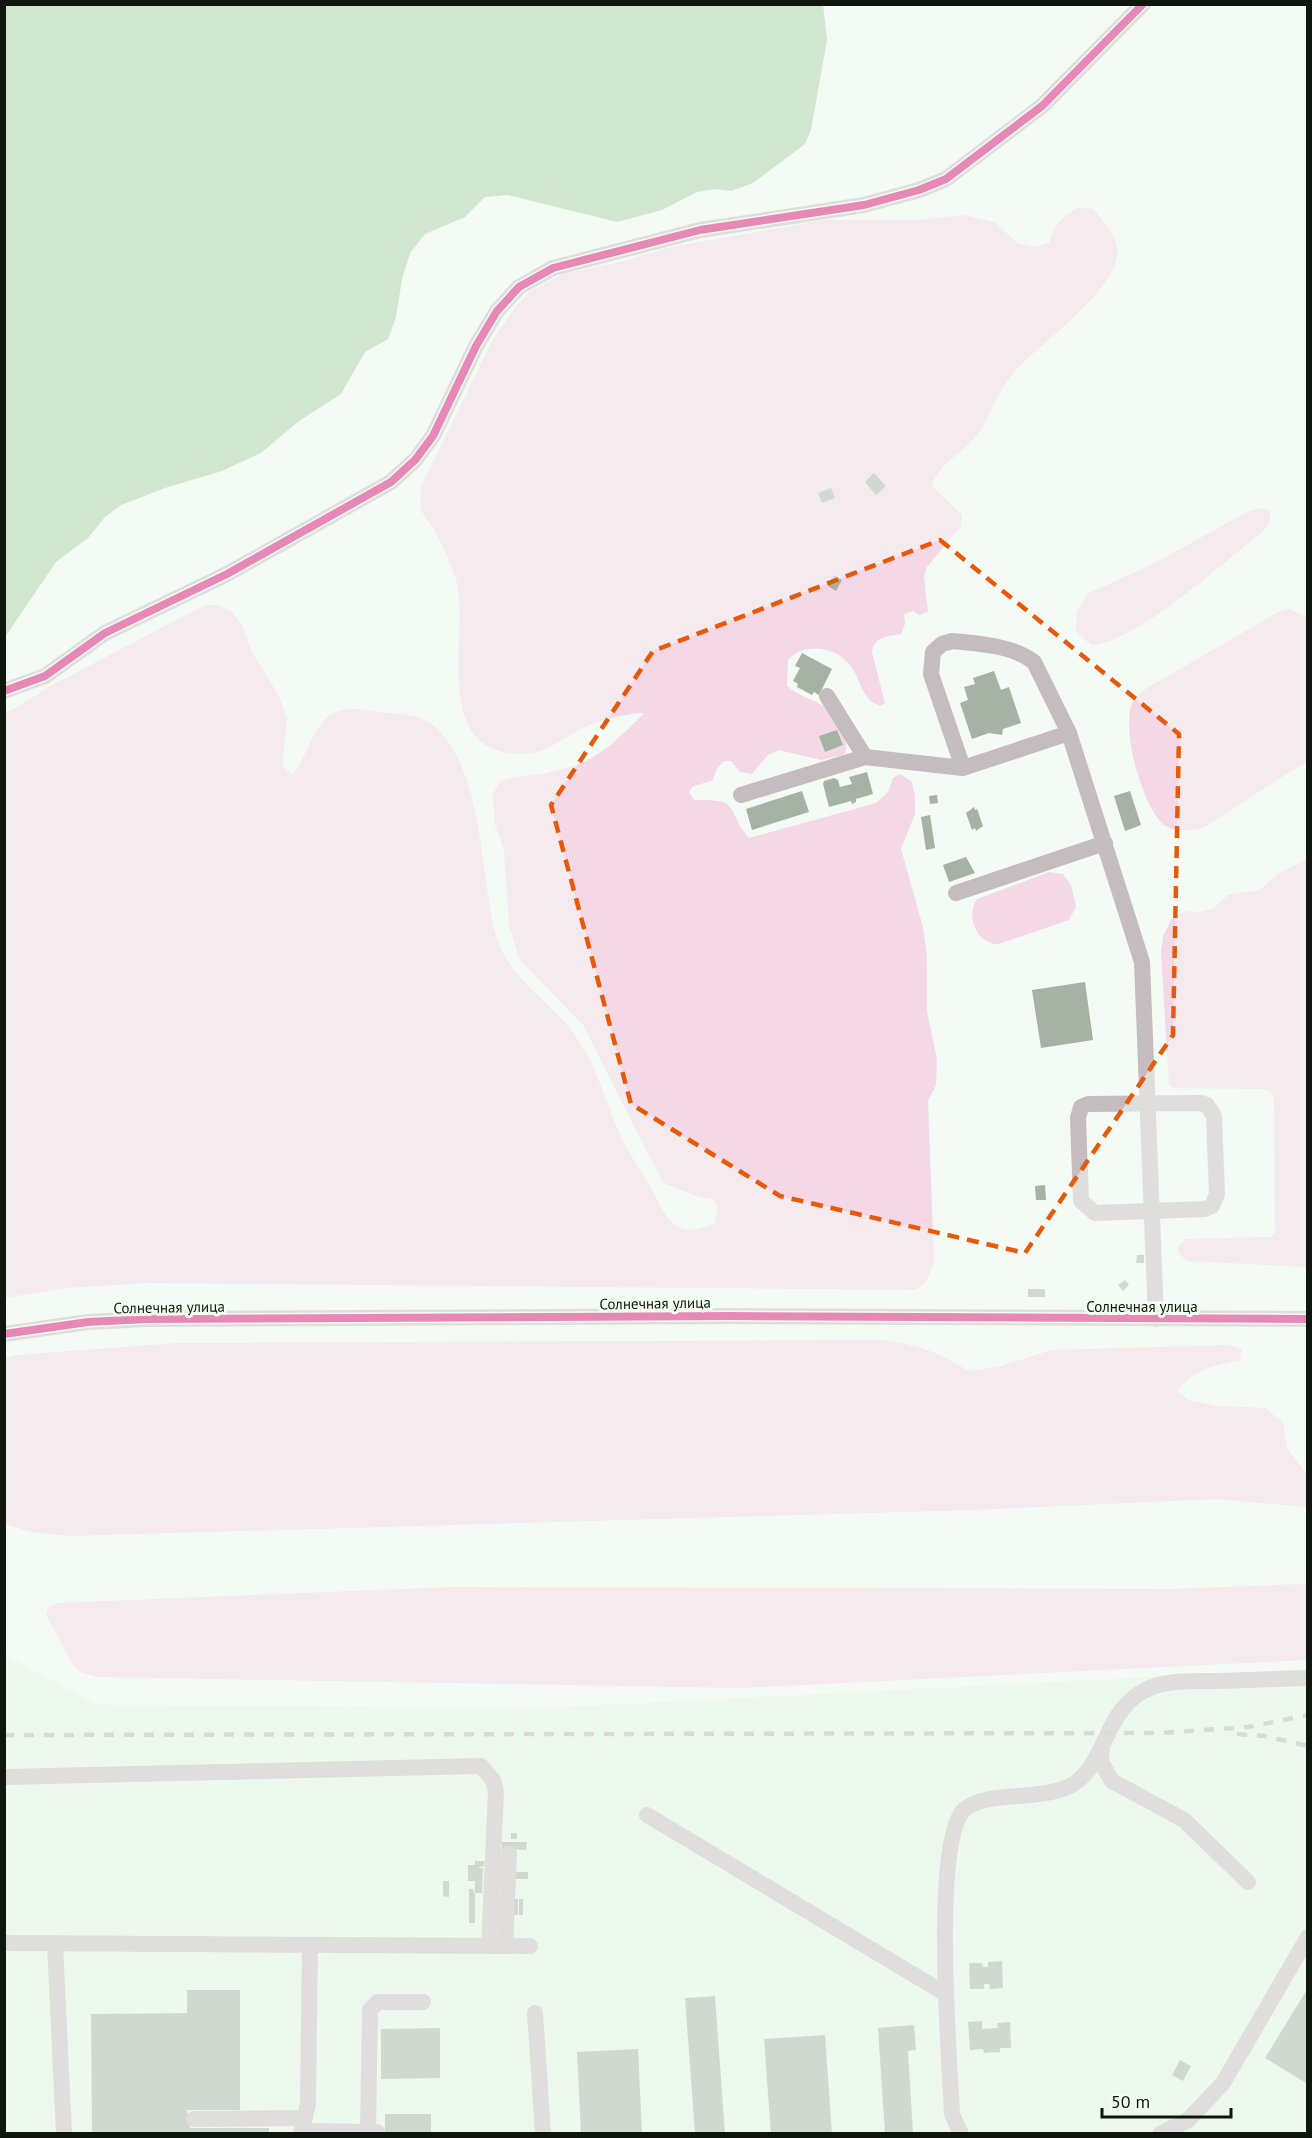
<svg xmlns="http://www.w3.org/2000/svg" width="1312" height="2138" viewBox="0 0 1312 2138" font-family="'PT Sans',sans-serif">
<style>
.built{fill:#e6f8e5}
.green{fill:#f5d8e6}
.water{fill:#a5cfa1}
.building{fill:#a5b2a4}
.lines{fill:none;stroke-linecap:round;stroke-linejoin:round}
.minor{stroke:#c5bcc0;stroke-width:16}
.rail{stroke:#b8b6b4;stroke-width:4.5;stroke-dasharray:10 10;stroke-linecap:butt}
.cycleway-casing{stroke:#f1fef0;stroke-width:11}
.cycleway{stroke:#d6006c;stroke-width:8}
.marked{fill:none;stroke:#e8590c;stroke-width:4.5;stroke-dasharray:12 8;stroke-linejoin:round}
.labels{text-anchor:middle;dominant-baseline:central;stroke-width:6;stroke-linejoin:round;paint-order:stroke}
.street-label{font-size:15px;fill:#0e160d;stroke:#f1fef0}
</style>
<rect width="100%" height="100%" fill="#f4faf4"/>
<!-- built -->
<path class="built" d="M4,1654L97,1705L547,1708L1307,1669V2133H5Z"/>
<!-- green -->
<g class="green">
<path d="M1079,207L1093,209C1101,219 1113,231 1116,243C1130,284 1034,346 1011,376C995,395 990,420 974,439C960,454 937,466 932,486L962,515L961,526L927,567L924,576L928,612L919,615L913,611L904,614L905,624L901,634C887,637 874,636 872,652L885,703L880,706C858,697 862,677 847,662C833,646 803,643 788,660L787,686C798,695 808,698 820,704C833,710 853,741 844,755L821,760L779,750L768,755L752,774L740,772L731,761H724L716,770L713,780L692,787L689,792L694,800C743,799 724,808 749,838L876,803L888,792L893,778L900,774L912,782L915,796V814L901,849L923,927L927,957V1012L937,1059L936,1085L928,1101L934,1262L926,1282L915,1290L147,1283L65,1288L5,1298V712L16,708L47,688L205,605H216L231,611L242,625L252,652L279,696L287,720L282,765L292,775C307,758 311,731 328,717C344,704 366,710 385,713C397,714 415,714 425,720C485,755 479,880 497,939C511,982 552,1001 576,1037C598,1068 607,1107 623,1141C631,1157 642,1172 651,1188C657,1197 661,1211 669,1219C682,1235 698,1230 714,1224L718,1208L712,1199L699,1197L663,1183L583,1025L519,959L509,925L504,850L495,825L493,794L500,781C516,776 531,776 546,773C596,763 610,747 644,713C629,713 595,721 582,728C561,740 545,754 520,754C430,753 469,635 457,583C452,564 442,545 433,528C429,522 423,515 421,509C420,502 421,493 421,486L493,340L516,306L529,292L563,274L620,262L676,246L825,220H918L962,215L995,222L1017,243L1035,247L1049,243C1053,225 1063,216 1079,207Z"/>
<path d="M1261,508L1270,511V521L1263,531C1226,560 1135,644 1091,645L1076,631L1077,612L1087,594L1151,565L1249,511Z"/>
<path d="M1290,609L1307,618V761L1203,828C1191,831 1173,833 1163,824C1142,806 1119,724 1134,700C1137,696 1143,691 1147,688L1280,611Z"/>
<path d="M1307,859V1267L1187,1261L1178,1253V1247L1185,1239L1270,1237L1275,1233L1274,1097L1270,1091L1263,1089L1175,1088L1169,1085L1161,952L1163,936L1172,918L1187,911L1200,912L1213,909L1228,895L1260,890L1276,875Z"/>
<path d="M1049,872L1063,874L1071,885L1076,907L1069,920L999,944C977,945 965,916 977,899Z"/>
<path d="M881,1340C915,1344 940,1352 968,1371L998,1367L1051,1350L1228,1345L1242,1349L1239,1361C1214,1364 1192,1371 1177,1391L1188,1400L1217,1406L1265,1408L1283,1423L1287,1448L1307,1475V1507L1217,1499L974,1510L68,1536L32,1532L5,1524V1358L18,1355L177,1343Z"/>
<path d="M1307,1584V1660L740,1688L98,1677L80,1672L70,1660L46,1614L49,1607L57,1603L455,1587L1170,1589Z"/>
</g>
<!-- water -->
<path class="water" d="M5,4H823L827,40L811,130L805,144L753,183L731,191L715,189L697,192L662,210L617,222L508,195L485,197L465,217L425,234L410,253L402,279L396,317L388,339L365,352L341,394L299,421L261,453L222,471L165,488L121,505L105,517L88,538L56,562L5,637Z"/>
<!-- building -->
<g class="building">
<path d="M874,473L886,486L876,495L865,482Z"/>
<path d="M831,488L835,498L822,503L818,493Z"/>
<path d="M834,575L842,580L836,591L828,586Z"/>
<path d="M802,653L832,669L819,695L814,692L812,695L797,687L798,684L793,681L800,668L795,666Z"/>
<path d="M994,671L1001,690L1009,687L1021,723L1003,729L1002,735L989,733L972,739L960,703L968,700L964,687L975,684L973,678Z"/>
<path d="M837,730L843,745L825,752L819,736Z"/>
<path d="M867,772L873,794L856,799V802L852,804L851,801L829,807L823,784L824,781L834,778L838,780L840,787L852,784L849,777Z"/>
<path d="M802,791L809,812L752,830L746,809Z"/>
<path d="M1130,791L1141,825L1125,831L1114,796Z"/>
<path d="M937,795L938,803L930,804L929,796Z"/>
<path d="M974,807L975,810L977,809L983,826L976,831L975,828L972,830L966,813Z"/>
<path d="M930,815L935,848L926,850L921,817Z"/>
<path d="M966,857L975,873L949,882L943,865Z"/>
<path d="M1085,982L1093,1040L1041,1048L1032,990Z"/>
<path d="M1045,1185L1046,1200H1036L1035,1186Z"/>
<path d="M1137,1255H1144V1263H1136Z"/>
<path d="M1125,1280L1129,1285L1123,1291L1118,1285Z"/>
<rect x="1028" y="1289" width="17" height="8"/>
<rect x="511" y="1833" width="6" height="6"/>
<path d="M502,1842H527L526,1850L502,1849Z"/>
<path d="M475,1861H485L484,1866L478,1868H483L482,1893H475V1881H468V1865H475Z"/>
<rect x="515" y="1872" width="13" height="7"/>
<path d="M443,1881H449V1897L443,1896Z"/>
<path d="M469,1889H473L475,1894V1923H469Z"/>
<rect x="514" y="1899" width="4" height="16"/>
<rect x="519" y="1899" width="4" height="16"/>
<path d="M1002,1961L1003,1988L990,1989L989,1984H984V1989H970L969,1963H982L983,1967H988V1962Z"/>
<path d="M1308,1988V2081L1306,2083L1265,2058Z"/>
<path d="M187,1990H240V2110H187L190,2128H269V2134H92L91,2014L187,2013Z"/>
<path d="M715,1996L725,2134H695L685,1998Z"/>
<path d="M982,2021V2029L998,2028L997,2023L1010,2022L1011,2048H1000V2052L984,2053L983,2049L970,2050L968,2022Z"/>
<path d="M914,2025L916,2050L908,2051L913,2134H885L878,2028Z"/>
<path d="M440,2028V2078L381,2079V2029Z"/>
<path d="M825,2035L832,2134H771L764,2039Z"/>
<path d="M638,2049L642,2134H581L577,2052Z"/>
<path d="M1180,2060L1191,2066L1183,2081L1172,2075Z"/>
<rect x="385" y="2114" width="46" height="20"/>
</g>
<g class="lines">
<!-- minor -->
<g class="minor">
<path d="M4,691L45,676L105,633L227,574L391,482L415,460L433,436L476,346L497,311L519,287L553,268L700,230L864,205L919,190L946,179L1042,106L1143,4"/>
<path d="M827,696L865,757"/>
<path d="M963,768L931,674L933,652L942,644L952,641C977,643 1014,646 1034,662L1069,733L1142,962L1156,1319"/>
<path d="M741,795L865,757L963,768L1069,733"/>
<path d="M956,893L1105,843"/>
<path d="M1200,1103L1207,1105L1214,1116L1217,1194L1212,1206L1205,1209L1095,1213L1081,1201L1078,1118L1081,1107L1088,1104Z"/>
<path d="M4,1334L88,1322L147,1319L730,1316L1308,1319"/>
<path d="M1102,1748L1101,1762L1112,1781L1184,1820L1248,1882"/>
<path d="M4,1777L481,1766L493,1780L496,1792L489,1946"/>
<path d="M647,1815L946,1994"/>
<path d="M4,1943L530,1946"/>
<path d="M55,1945L64,2134"/>
<path d="M505,1946L509,1854"/>
<path d="M535,2013L543,2134"/>
<path d="M194,2119L305,2118"/>
<path d="M302,2131L377,2132"/>
<path d="M368,2132L370,2010L378,2002H423"/>
<path d="M301,2134L308,2103L310,1946"/>
<path d="M961,2134L952,2114C950,2064 931,1837 965,1809C989,1789 1044,1803 1075,1783C1099,1766 1104,1733 1121,1711C1131,1697 1146,1688 1162,1684C1180,1680 1199,1681 1217,1681C1247,1680 1277,1679 1308,1678"/>
<path d="M1160,2134L1188,2120L1223,2083L1308,1937"/>
</g>
<!-- rail -->
<g class="rail">
<path d="M1237,1734L1265,1736L1308,1746"/>
<path d="M4,1735L1159,1733L1248,1727L1308,1715"/>
</g>
<defs>
<g id="cycleway">
<path d="M4,691L45,676L105,633L227,574L391,482L415,460L433,436L476,346L497,311L519,287L553,268L700,230L864,205L919,190L946,179L1042,106L1143,4"/>
<path d="M4,1334L88,1322L147,1319L730,1316L1308,1319"/>
</g>
</defs>
<!-- cycleway casing -->
<use href="#cycleway" class="cycleway-casing"/>
<!-- cycleway -->
<use href="#cycleway" class="cycleway"/>
</g>
<!-- marked area -->
<path d="M0 0H1312V2138H0ZM940,540L1179,734L1173,1035L1025,1253L780,1196L631,1104L551,805L653,651Z" fill="#f4faf4" fill-opacity=".55" fill-rule="evenodd"/>
<path class="marked" d="M940,540L1179,734L1173,1035L1025,1253L780,1196L631,1104L551,805L653,651Z"/>
<g class="labels">
<!-- street labels -->
<g class="street-label">
<text transform="translate(655 1303) rotate(-1)">Солнечная улица</text>
<text x="1142" y="1306">Солнечная улица</text>
<text transform="translate(169 1307) rotate(-1)">Солнечная улица</text>
</g>
</g>
<!-- border -->
<rect width="1312" height="2138" fill="none" stroke="#0e160d" stroke-width="12"/>
<!-- scale -->
<path d="M1102 2108v9h129v-9" fill="none" stroke="#0e160d" stroke-width="3"/>
<text x="1111" y="2108" font-size="18" fill="#0e160d" stroke="#f1fef0" stroke-width="4.5" paint-order="stroke">50 m</text>
</svg>
